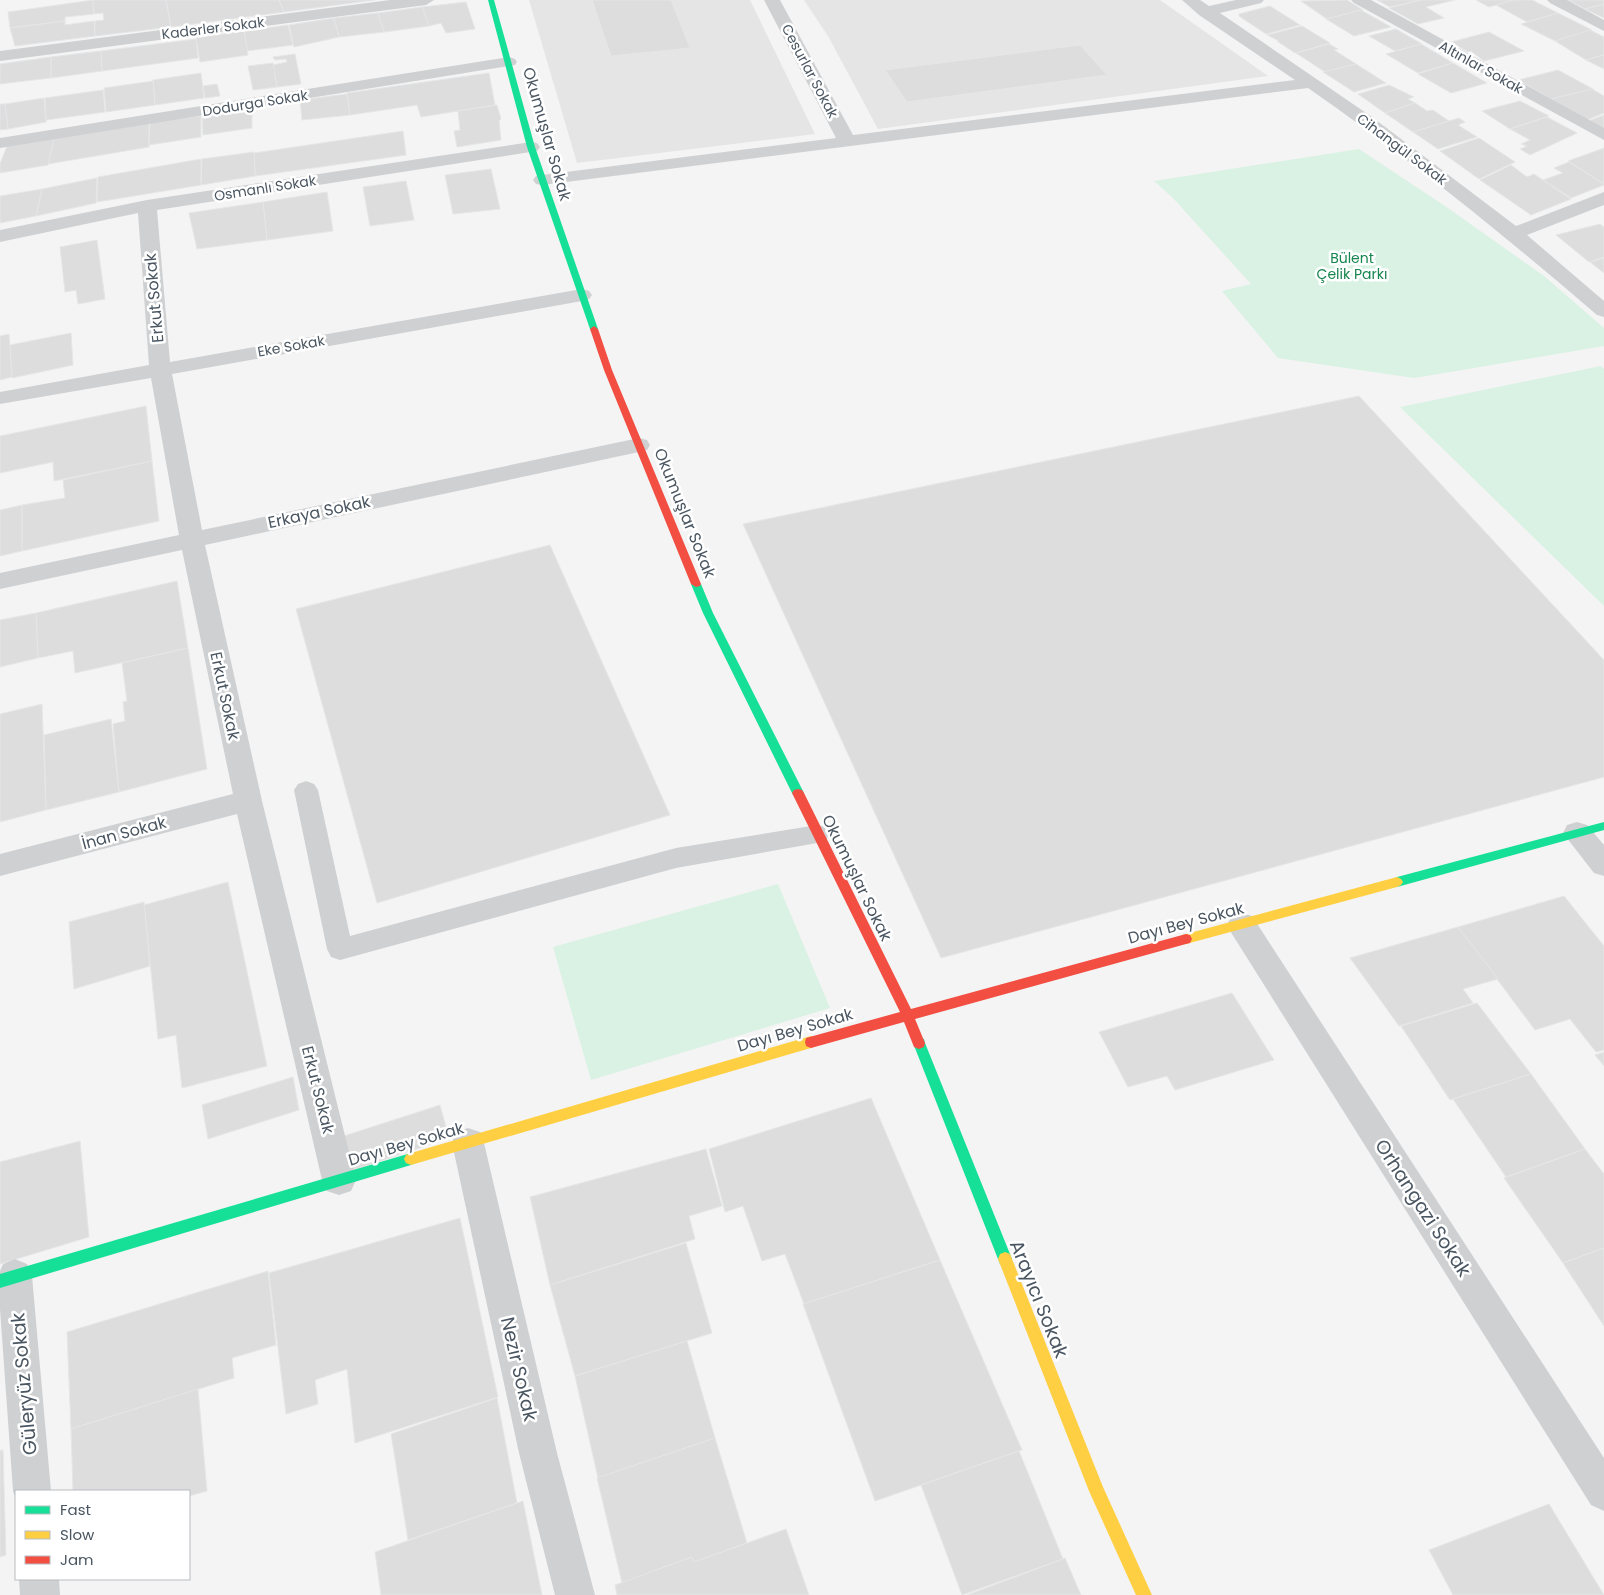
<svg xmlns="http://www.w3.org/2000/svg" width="1604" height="1595" viewBox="0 0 1604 1595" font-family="Poppins,sans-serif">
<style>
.education{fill:#e6e5e6}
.green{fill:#d9f2e3}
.building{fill:#ddddde;stroke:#e5e6e7}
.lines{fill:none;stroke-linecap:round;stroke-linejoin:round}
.lane{fill:#ced0d2;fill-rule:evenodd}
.street{fill:#ced0d2;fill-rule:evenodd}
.fast{fill:#16e098;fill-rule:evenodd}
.slow{fill:#ffcf43;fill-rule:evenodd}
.jam{fill:#f24e42;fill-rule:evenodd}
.labels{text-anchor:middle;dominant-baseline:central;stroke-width:5;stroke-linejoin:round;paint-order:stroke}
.far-street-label{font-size:14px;fill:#4a5661;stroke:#fff}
.far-park-label{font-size:14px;fill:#17864f;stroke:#fff}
.street-label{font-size:16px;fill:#4a5661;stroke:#fff}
.near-street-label{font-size:19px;fill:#4a5661;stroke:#fff}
</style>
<rect width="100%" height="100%" fill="#f4f4f4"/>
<!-- education -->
<g class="education">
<path d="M529,0H750L815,134L577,163Z"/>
<path d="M804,0H1160L1268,76L878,129L828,36Z"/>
</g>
<!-- green -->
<g class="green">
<path d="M1359,149L1445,206L1544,276L1604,328V346L1414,378L1278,358L1222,291L1251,284L1173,198L1154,181Z"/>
<path d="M1601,366L1604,369V606L1400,407Z"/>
<path d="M778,884L830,1008L591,1080L553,947Z"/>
</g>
<!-- building -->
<g class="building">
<path d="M93,0L94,14L65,17V21L10,28L8,12Z"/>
<path d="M93,0H166L171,27L95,36V21L104,20L103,13L94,14Z"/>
<path d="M166,0H279L284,12L171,27Z"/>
<path d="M279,0H375L284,12Z"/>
<path d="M592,0H671L690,48L611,56Z"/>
<path d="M1347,0L1363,10L1327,19L1301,1Z"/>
<path d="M1377,0H1421L1390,7Z"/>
<path d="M1421,0H1455L1426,7L1444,18L1418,24L1389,8Z"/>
<path d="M1476,0H1514L1489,7Z"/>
<path d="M1514,0H1532L1558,13L1527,22L1496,5Z"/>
<path d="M1568,0H1604V4L1585,9Z"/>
<path d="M466,2L475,29L446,33L441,23L429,26L422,7Z"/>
<path d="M1604,4V18L1585,9Z"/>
<path d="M1270,6L1300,25L1266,34L1239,16V14Z"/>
<path d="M422,7L429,26L384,32L378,13Z"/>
<path d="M1361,10L1391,27L1354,36L1326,19Z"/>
<path d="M378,13L384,32L339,37L334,18Z"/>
<path d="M1558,13L1592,30L1555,41L1521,24Z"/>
<path d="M334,18L339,37L294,47L289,25Z"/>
<path d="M65,21V25L94,21L95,36L15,46L10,28Z"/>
<path d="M288,25L293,45L247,51L244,31Z"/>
<path d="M1302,26L1330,43L1295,53L1277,41H1279L1267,35Z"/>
<path d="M1396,29L1422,44L1395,51L1369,36Z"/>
<path d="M1590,30L1604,37V55L1586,60L1555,41Z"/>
<path d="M244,31L248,55L200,62L196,38Z"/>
<path d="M1489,32L1524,51L1484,61L1471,51L1468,52L1451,42Z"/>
<path d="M196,39L198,58L102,71L101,51Z"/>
<path d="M1329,44L1338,49L1334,50L1356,64L1325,72L1296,53Z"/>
<path d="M1421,44L1453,63L1418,73L1386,54Z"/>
<path d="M1080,45L1107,75L907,102L885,70Z"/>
<path d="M101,51L102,71L51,78V57Z"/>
<path d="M295,54L301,84L277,87L273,65L287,62L286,59L275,60L273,57Z"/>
<path d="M1604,55V69L1586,60Z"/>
<path d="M51,57V78L0,84V64Z"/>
<path d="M273,63L277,87L253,90L248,66Z"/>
<path d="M1453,63L1487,83L1451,93L1418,74Z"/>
<path d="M1356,64L1386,83L1354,92L1323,72Z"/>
<path d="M1558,70L1593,89L1551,99L1518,80Z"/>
<path d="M201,73L204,98L155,105L153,80Z"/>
<path d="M489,73L495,105L421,117L417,105L350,115L347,93Z"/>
<path d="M153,81L155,105L106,112L104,88Z"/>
<path d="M217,84L220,96L205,98L203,86Z"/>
<path d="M1389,85L1414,97L1408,99L1415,103L1385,113L1358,94Z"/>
<path d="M1592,89L1604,96V113L1587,120L1551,99Z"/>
<path d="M103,90L105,112L46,120L45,98Z"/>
<path d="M347,94L350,115L302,120L300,100Z"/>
<path d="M44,98L46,122L8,129L5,104Z"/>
<path d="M1520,101L1549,116L1510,129L1482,111Z"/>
<path d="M1415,103L1427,111L1433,110L1449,121L1413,132L1385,113Z"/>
<path d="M0,104H5L8,129L0,130Z"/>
<path d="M497,105L501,119L499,121L501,140L457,147L454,131L460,130L458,111Z"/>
<path d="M252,106V128L203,135L202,113Z"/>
<path d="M1604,115V129L1588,121Z"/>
<path d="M201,116V137L149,145L150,122Z"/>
<path d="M1547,117L1577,133L1530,155L1520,149L1527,146L1521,144L1530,140L1510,129Z"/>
<path d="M1459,118L1465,122L1458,125L1477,137L1438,149L1413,132Z"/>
<path d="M149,122V147L48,164L54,138Z"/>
<path d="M403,131L406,155L255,176L254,153Z"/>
<path d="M54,138L48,165L0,173V164L7,146Z"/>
<path d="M1479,138L1515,162L1479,179L1440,151Z"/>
<path d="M1604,148V184L1568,161Z"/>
<path d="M254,152L255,176L201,185L202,159Z"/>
<path d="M201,159V185L97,202L98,177Z"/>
<path d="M1569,162L1604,184V185L1571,198L1543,180L1563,173L1554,168Z"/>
<path d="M1511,165L1527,177L1534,174L1571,199L1531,215L1480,180Z"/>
<path d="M491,169L500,209L453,214L445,175Z"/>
<path d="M97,178L96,203L36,216L42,189Z"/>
<path d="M406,181L414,220L370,226L363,187Z"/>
<path d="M42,189L36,216L0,223V196Z"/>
<path d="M327,192L333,231L267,240L263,202Z"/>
<path d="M263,202L267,240L197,249L189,213Z"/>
<path d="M1600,224L1604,227V257L1589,262L1556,235Z"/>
<path d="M97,240L105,299L78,304L76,290L65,292L60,247Z"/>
<path d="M1604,258V273L1590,262Z"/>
<path d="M71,333L73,365L12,378L10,345Z"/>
<path d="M9,334L12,377L0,380V336Z"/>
<path d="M1359,396L1604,660V777L941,958L743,524Z"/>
<path d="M146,406L152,461L54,481L53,462L0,473V436Z"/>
<path d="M152,461L159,521L22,551V505L65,498L63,480Z"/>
<path d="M22,505V551L0,556V510Z"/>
<path d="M550,545L670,815L377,903L296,609Z"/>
<path d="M177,581L188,648L75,673L73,651L38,658L36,613Z"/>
<path d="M36,613L38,658L0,667V620Z"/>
<path d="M188,648L207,769L119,792L113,724L125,721L123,702L127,701L122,663Z"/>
<path d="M42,704L46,810L0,822V714Z"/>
<path d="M111,719L119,792L46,810L44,735Z"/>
<path d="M228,882L267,1066L182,1088L176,1035L158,1039L144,905Z"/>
<path d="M1564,896L1604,946V1050L1596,1052L1570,1019L1535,1030L1458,927Z"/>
<path d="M144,902L150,966L74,989L69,922Z"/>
<path d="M1458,927L1498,979L1463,989L1473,1003L1399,1026L1350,958Z"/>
<path d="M1232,993L1274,1060L1175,1090L1167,1076L1128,1087L1099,1032Z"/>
<path d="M1477,1003L1531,1074L1450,1100L1401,1026Z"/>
<path d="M1604,1052V1066L1595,1055Z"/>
<path d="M1531,1074L1585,1149L1506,1177L1453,1099Z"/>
<path d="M293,1077L299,1110L208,1139L202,1105Z"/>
<path d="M871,1098L940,1260L804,1304L785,1254L762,1261L743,1206L725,1212L709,1149Z"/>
<path d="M440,1105L449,1138L351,1171L344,1136Z"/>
<path d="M80,1141L89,1237L0,1264V1162Z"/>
<path d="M706,1149L722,1206L689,1216L695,1239L550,1285L530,1197Z"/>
<path d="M1585,1149L1604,1174V1248L1563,1263L1504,1178Z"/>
<path d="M460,1218L498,1397L355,1443L347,1369L315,1380L318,1404L286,1414L269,1273Z"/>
<path d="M686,1243L712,1333L575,1376L550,1285Z"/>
<path d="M1604,1248V1326L1563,1263Z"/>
<path d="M940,1260L1022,1450L875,1501L803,1304Z"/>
<path d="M268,1271L276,1345L232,1358L234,1378L71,1429L67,1332Z"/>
<path d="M687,1341L715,1438L598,1478L575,1376Z"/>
<path d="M198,1389L207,1491L189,1496V1491H73L71,1429Z"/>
<path d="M497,1398L517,1503L408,1540L391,1434Z"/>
<path d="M715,1438L747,1543L694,1562L692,1557L622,1583L597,1478Z"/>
<path d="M3,1450L6,1555L0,1557V1451Z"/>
<path d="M1019,1451L1063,1559L962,1595L921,1485Z"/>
<path d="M523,1501L542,1595H381L375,1552Z"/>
<path d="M1549,1504L1604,1595H1453L1429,1550Z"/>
<path d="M786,1529L809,1595H617L615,1585L692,1557L694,1562Z"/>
<path d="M1065,1558L1081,1595H967L1063,1559Z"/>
</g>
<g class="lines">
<!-- lane -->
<path class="lane" d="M306,781L314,784L318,790L350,936L676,848L817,825L826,827L829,834L826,841L817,843L676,868L340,960L331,957L327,949L294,790L298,784Z"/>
<!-- street -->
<g class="street">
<path d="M390,0H434L426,5L0,61V51Z"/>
<path d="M764,0H780L853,135L1295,80L1199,15L1182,0H1200L1209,6L1236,0H1264L1261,3L1220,13L1372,117L1516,226L1604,192V205L1527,235L1604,301V317L1597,315C1504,235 1409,158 1308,88L542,185L536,184L533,180L536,176L542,175L836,138Z"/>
<path d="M1351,0H1371L1604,128V140L1354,3Z"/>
<path d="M1547,0H1567L1604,20V31L1550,3Z"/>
<path d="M509,57L515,59L517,62L515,65L0,148V138Z"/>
<path d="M531,142L537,143L540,147L537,151L157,210L170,362L582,289L589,291L592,295L589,299L582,301L172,374L202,530L639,438L647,440L650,445L647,450L639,452L205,545L262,801L356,1180L351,1191L339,1195L327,1191L322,1180L237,814L0,876V854L233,794L182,550L0,589V573L179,535L151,378L0,404V392L149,365L138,213L0,242V230L147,200Z"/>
<path d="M1577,822L1587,825L1604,845V876L1594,873L1563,833L1567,825Z"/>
<path d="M1242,913L1252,916L1604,1458V1511L1591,1505L1232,934L1227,925L1232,916Z"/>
<path d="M468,1128L480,1132L484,1143L557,1453L595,1595H555L519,1453L452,1143L456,1132Z"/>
<path d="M15,1259L27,1264L32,1276L51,1491H16V1499L13,1491L0,1309V1271L3,1264Z"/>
<path d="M19,1579H59L60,1595H20Z"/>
</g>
<!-- fast -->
<g class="fast">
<path d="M488,0H494L535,147L598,329L597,331L594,332L590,329L527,147Z"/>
<path d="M696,581L701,584L713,613L804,793L802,796H794L792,793L703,613L691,584Z"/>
<path d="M1604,822V830L1397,887L1393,885L1391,882L1393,879L1397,877Z"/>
<path d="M919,1037L924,1039L925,1043L1012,1259L1010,1264L1005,1266L1000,1264L998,1259L913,1043L914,1039Z"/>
<path d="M411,1153L416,1155L418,1159L416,1163L411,1165L0,1288V1274Z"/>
</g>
<!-- slow -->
<g class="slow">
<path d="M1397,877L1401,879L1403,882L1401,885L1397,887L1186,944L1182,943L1180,939L1182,935L1186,934Z"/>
<path d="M811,1036L816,1038L817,1042L816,1046L811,1048L411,1165L406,1163L404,1159L406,1155L411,1153Z"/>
<path d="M1005,1252L1010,1254L1012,1259L1103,1487L1152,1595H1136L1089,1491L998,1259L1000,1254Z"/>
</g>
<!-- jam -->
<g class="jam">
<path d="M594,326L598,329L612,370L701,584L700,586L696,587L691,584L604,370L590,329Z"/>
<path d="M798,789L802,790L804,793L911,1009L1186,934L1190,935L1192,939L1190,943L1186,944L915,1019L925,1043L924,1047L919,1049L914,1047L904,1022L811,1048L806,1046L805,1042L806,1038L900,1012L792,793L794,790Z"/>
</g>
</g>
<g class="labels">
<!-- far-street labels -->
<g class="far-street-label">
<text transform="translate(213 28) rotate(-7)">Kaderler Sokak</text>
<text transform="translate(1481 67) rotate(29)">Altınlar Sokak</text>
<text transform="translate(810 71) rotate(62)">Cesurlar Sokak</text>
<text transform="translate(255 103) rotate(-9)">Dodurga Sokak</text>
<text transform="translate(1402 149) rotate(37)">Cihangül Sokak</text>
<text transform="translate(265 188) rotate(-9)">Osmanlı Sokak</text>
<text transform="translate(291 346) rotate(-10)">Eke Sokak</text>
</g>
<!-- far-park labels -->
<g class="far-park-label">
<text x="1352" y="258">Bülent<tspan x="1352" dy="16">Çelik Parkı</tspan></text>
</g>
<!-- street labels -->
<g class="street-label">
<text transform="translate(547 134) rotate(74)">Okumuşlar Sokak</text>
<text transform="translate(154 298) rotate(-95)">Erkut Sokak</text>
<text transform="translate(319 512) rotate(-12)">Erkaya Sokak</text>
<text transform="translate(685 513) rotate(68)">Okumuşlar Sokak</text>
<text transform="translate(225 696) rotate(78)">Erkut Sokak</text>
<text transform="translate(124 833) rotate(-15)">İnan Sokak</text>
<text transform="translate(857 878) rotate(64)">Okumuşlar Sokak</text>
<text transform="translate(1186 923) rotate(-15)">Dayı Bey Sokak</text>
<text transform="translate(795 1030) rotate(-16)">Dayı Bey Sokak</text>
<text transform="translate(318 1090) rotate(76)">Erkut Sokak</text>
<text transform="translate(406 1144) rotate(-16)">Dayı Bey Sokak</text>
</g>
<!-- near-street labels -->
<g class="near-street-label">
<text transform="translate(1423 1208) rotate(57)">Orhangazi Sokak</text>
<text transform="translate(1039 1299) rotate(68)">Arayıcı Sokak</text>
<text transform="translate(519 1369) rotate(77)">Nezir Sokak</text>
<text transform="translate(24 1384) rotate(-95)">Güleryüz Sokak</text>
</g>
</g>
<!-- legend -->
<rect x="15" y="1490" width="175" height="90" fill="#ffffff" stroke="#b7bbc0"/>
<rect x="25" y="1506" width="25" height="8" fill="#16e098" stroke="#b7bbc0"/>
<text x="60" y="1515" font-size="15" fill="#4a5661">Fast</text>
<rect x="25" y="1531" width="25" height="8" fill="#ffcf43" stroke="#b7bbc0"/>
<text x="60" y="1540" font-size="15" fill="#4a5661">Slow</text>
<rect x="25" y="1556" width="25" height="8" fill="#f24e42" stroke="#b7bbc0"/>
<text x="60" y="1565" font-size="15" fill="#4a5661">Jam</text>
</svg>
